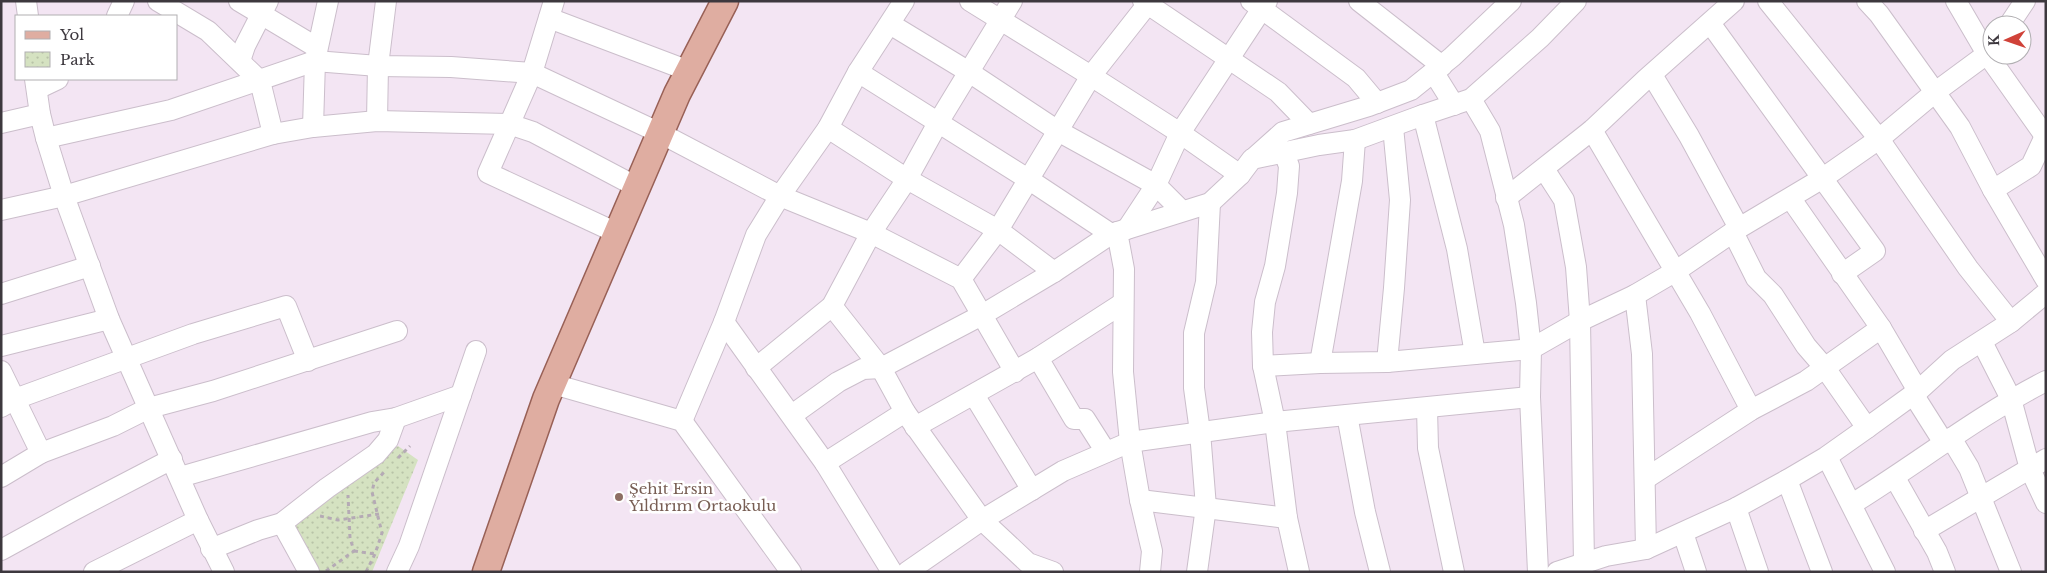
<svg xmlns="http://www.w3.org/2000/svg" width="2047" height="573" viewBox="0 0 2047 573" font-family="'Libre Baskerville',serif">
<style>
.park{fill:url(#park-dots)}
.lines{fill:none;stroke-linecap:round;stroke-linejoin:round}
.minor-casing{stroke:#cbbecb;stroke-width:22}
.major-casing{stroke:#986056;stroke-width:29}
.path{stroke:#b5aab5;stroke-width:3;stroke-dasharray:4 4;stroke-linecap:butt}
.minor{stroke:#fff;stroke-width:20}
.major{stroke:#dfada1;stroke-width:26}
.education-dot{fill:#8d6e63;stroke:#fff;stroke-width:2}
.labels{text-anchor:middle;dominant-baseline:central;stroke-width:5;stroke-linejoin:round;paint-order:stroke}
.education-label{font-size:15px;fill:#785e54;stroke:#fff;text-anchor:start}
</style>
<defs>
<pattern id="park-dots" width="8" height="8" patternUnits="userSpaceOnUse" patternTransform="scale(1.25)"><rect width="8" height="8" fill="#d5e2c1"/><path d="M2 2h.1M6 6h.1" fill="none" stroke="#b8c3a7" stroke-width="1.8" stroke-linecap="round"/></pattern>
</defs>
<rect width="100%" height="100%" fill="#f3e5f3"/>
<!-- park -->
<path class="park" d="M398,446L418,460L372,572H317L290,521Z"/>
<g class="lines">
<defs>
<g id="minor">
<path d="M26,1L28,16"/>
<path d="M158,1L208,31L260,81L273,134"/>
<path d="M239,1L316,47"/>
<path d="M554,1L532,73L488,173L617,233"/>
<path d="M970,1L1091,76L1180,133L1240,175"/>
<path d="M1143,1L1278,92L1309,124"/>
<path d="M1251,1L1356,78L1377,103"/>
<path d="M1359,1L1442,66"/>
<path d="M1768,1L1879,139L1968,268L2011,322"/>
<path d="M1867,1L1879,14L1960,127L1993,190L2046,280"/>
<path d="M1956,1L1987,54L2045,136"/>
<path d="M117,16L124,1"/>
<path d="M549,18L689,71"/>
<path d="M1710,23L1875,251L1842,274"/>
<path d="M890,24L969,72L1058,131L1156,185L1182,211"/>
<path d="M2009,25L2025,1"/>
<path d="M240,61L245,46L268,1"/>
<path d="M858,72L1028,179L1111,234"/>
<path d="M1434,73L1454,105"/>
<path d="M1652,75L1689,136L1739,228"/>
<path d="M35,79L40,114L46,138L64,196L109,319L198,520L224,572"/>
<path d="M37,89L58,79"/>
<path d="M1471,99L1490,131L1514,225L1526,303L1531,349L1530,397L1538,572"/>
<path d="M1423,115L1457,249L1475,354"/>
<path d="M377,121L378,66L386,1"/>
<path d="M1,123L40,114"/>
<path d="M313,127L315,61L328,1"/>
<path d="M828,128L907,179L998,230L1054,272"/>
<path d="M1592,130L1700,313L1751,410"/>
<path d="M46,138L171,110L315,61L378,66L451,67L532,73L660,133L780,196L871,233L961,279L1015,372"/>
<path d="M1284,153L1289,166L1287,193L1275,266L1265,302L1262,332L1263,366L1275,422L1287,518L1299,572"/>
<path d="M1254,158L1283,132L1369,106L1411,90L1452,57L1511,1"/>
<path d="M1544,169L1564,200L1576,267L1580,321L1584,563"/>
<path d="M1993,190L2031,166L2046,134"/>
<path d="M1506,198L1592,130L1645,80L1734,1"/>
<path d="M1791,199L1881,328L1918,391"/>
<path d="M1,210L64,196L273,134L313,127L377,121L509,124L533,132L637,187"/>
<path d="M1127,229L1156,185L1180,133L1267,1"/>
<path d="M1117,232L1124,269L1123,372L1130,442L1140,500L1152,551L1150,572"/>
<path d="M1733,232L1756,278L1773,295L1806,346L1825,368L1867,428"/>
<path d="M961,279L998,230L1091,76L1150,1"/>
<path d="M1,294L90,266"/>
<path d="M1635,295L1642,354L1646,549"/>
<path d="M832,306L881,368L905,412L982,520L1028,563L1053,572"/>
<path d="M724,322L825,463L892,572"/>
<path d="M1982,342L2011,399L2030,469L2046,503"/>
<path d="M1,346L109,319"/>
<path d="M1038,358L1074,419H1085L1106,452"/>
<path d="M1387,362L1394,288L1400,200L1393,127"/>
<path d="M1320,363L1352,181L1355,140"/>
<path d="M1263,366L1320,363L1387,362L1531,349L1580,321L1635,295L1676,271L1739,228L1823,178L1879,139L1934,93L1987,54L1992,47"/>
<path d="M756,368L832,306L871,233L907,179L939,121L1012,1"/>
<path d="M1,371L41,453"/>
<path d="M553,384L682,421L791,572"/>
<path d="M1913,394L1944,443"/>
<path d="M974,395L1032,490"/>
<path d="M1,407L15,399L193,334L286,306L308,361"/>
<path d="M1427,408L1428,448L1454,572"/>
<path d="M792,415L838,382L863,369L881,368L982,315L1054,272L1111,234L1210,203L1240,175L1252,159L1319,145L1355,140L1423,115L1471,99L1540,38L1576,1"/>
<path d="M1347,415L1365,512L1380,572"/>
<path d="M682,421L724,322L756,235L780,196L828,128L858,72L904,1"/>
<path d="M915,427L1038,358L1123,303"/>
<path d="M1951,438L1969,468L2011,572"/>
<path d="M1827,457L1885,572"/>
<path d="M825,463L905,412"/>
<path d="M1,477L41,453L113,426L149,408L213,391L397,331"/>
<path d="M180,477L372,422L396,418L461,395"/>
<path d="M1895,478L1937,552L1945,572"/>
<path d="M1645,479L1751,410L1806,381L1881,328"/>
<path d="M1787,480L1822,572"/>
<path d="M1140,500L1287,518"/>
<path d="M1852,504C1917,464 1977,416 2046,381"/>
<path d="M1736,508L1758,572"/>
<path d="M282,523L309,572"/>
<path d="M1924,531L2046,459"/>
<path d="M1683,533L1696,572"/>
<path d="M211,549L258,530L282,523L327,488L376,454L388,440L396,418"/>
<path d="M1,550L74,510L172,459"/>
<path d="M94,572L198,520"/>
<path d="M397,572L409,546L476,351"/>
<path d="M907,572L982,520L1063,471L1130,442L1275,422L1530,397"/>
<path d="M1197,572L1206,507L1200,432L1194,388V333L1206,282L1210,203"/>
<path d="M1557,572L1606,556L1646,549L1736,508L1787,480L1826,457L1867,428L1918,391L1952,360L2011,322L2046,293"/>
</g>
<path id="major" d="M486,572L546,399L677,94L725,1"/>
</defs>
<!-- minor casing -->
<use href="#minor" class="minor-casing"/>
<!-- major casing -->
<use href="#major" class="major-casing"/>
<!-- path -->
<g class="path">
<path d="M398,458L410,446"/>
<path d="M320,516L338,520L379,514"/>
<path d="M354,551L375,554"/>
<path d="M326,571L354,551L350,538L348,495"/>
<path d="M366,572L375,554L382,533L372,492L374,483L386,470"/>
</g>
<!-- minor -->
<use href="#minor" class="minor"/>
<!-- major -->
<use href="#major" class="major"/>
</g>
<!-- markers -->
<circle class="education-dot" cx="619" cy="497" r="5"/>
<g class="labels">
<!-- education labels -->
<g class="education-label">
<text x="629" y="488">Şehit Ersin<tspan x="629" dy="17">Yıldırım Ortaokulu</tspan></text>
</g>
</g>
<!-- border -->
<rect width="2047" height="573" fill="none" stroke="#3d383e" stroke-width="5"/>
<!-- legend -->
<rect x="15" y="15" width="162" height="65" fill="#ffffff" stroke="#b1afb2"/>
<rect x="25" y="31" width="25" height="8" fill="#dfada1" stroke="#b1afb2"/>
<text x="60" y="40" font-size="15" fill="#3d383e">Yol</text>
<rect x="25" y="52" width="25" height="15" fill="url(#park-dots)" stroke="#b1afb2"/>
<text x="60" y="65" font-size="15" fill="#3d383e">Park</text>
<!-- north arrow -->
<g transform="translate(2007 40) rotate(268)"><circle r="24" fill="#ffffff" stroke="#b1afb2"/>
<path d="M0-4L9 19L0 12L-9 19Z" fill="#d04239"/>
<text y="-8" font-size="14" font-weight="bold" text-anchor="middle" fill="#3d383e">K</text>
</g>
</svg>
